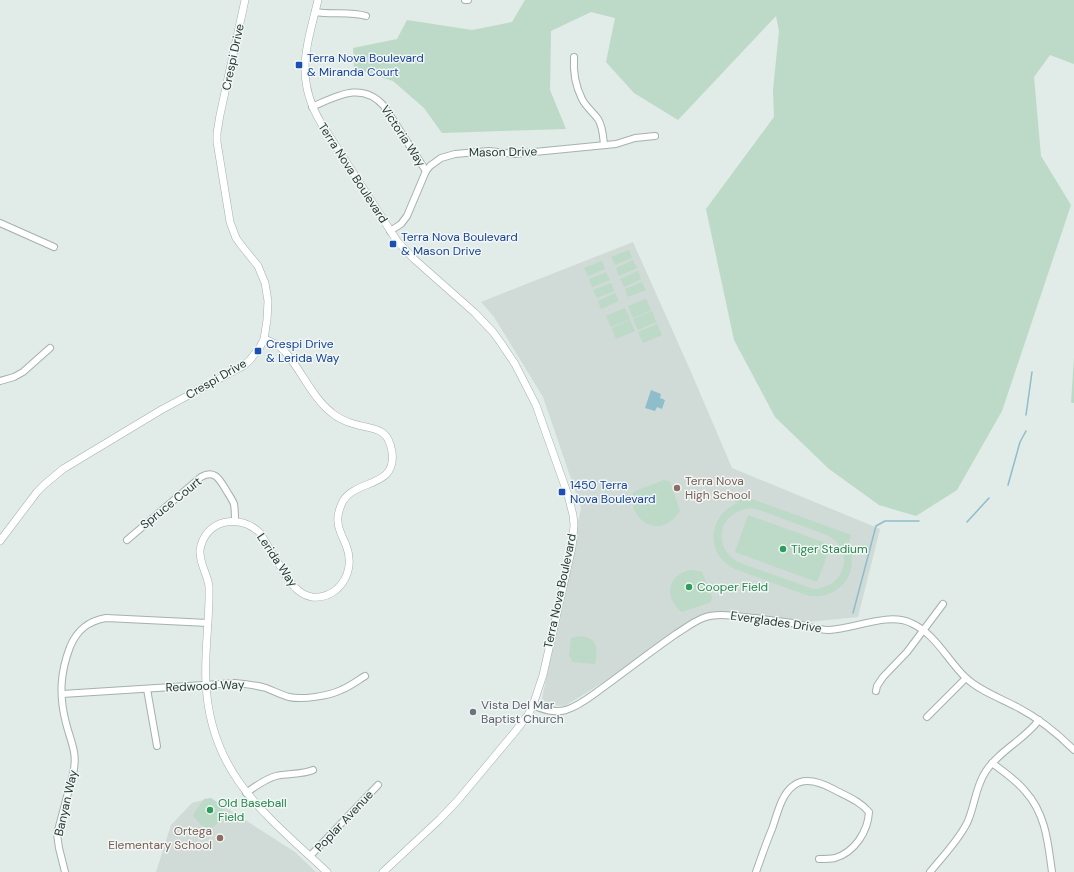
<svg xmlns="http://www.w3.org/2000/svg" width="1074" height="872" viewBox="0 0 1074 872" font-family="'DM Sans',sans-serif">
<style>
.built{fill:#d0dad6}
.green{fill:#bcdac7;fill-rule:evenodd}
.water{fill:#8ebdcb}
.lines{fill:none;stroke-linecap:round;stroke-linejoin:round}
.stream{stroke:#8ebdcb;stroke-width:1.5}
.minor-casing{stroke:#a4b2ae;stroke-width:8}
.tertiary-casing{stroke:#a4b2ae;stroke-width:8}
.minor{stroke:#fff;stroke-width:6}
.tertiary{stroke:#fff;stroke-width:7}
.transit-dot{fill:#1a4fb4;stroke:#f2f7f5;stroke-width:1.5}
.education-dot{fill:#8d6e63;stroke:#f2f7f5;stroke-width:1.5}
.leisure-dot{fill:#2e9e5b;stroke:#f2f7f5;stroke-width:1.5}
.worship-dot{fill:#6b7280;stroke:#f2f7f5;stroke-width:1.5}
.labels{text-anchor:middle;dominant-baseline:central;stroke-width:3;stroke-linejoin:round;paint-order:stroke}
.street-label{font-size:12px;fill:#233a36;stroke:#f2f7f5}
.transit-label{font-size:12px;fill:#164399;stroke:#f2f7f5;text-anchor:start}
.education-label{font-size:12px;fill:#785e54;stroke:#f2f7f5;text-anchor:start}
.leisure-label{font-size:12px;fill:#27864d;stroke:#f2f7f5;text-anchor:start}
.worship-label{font-size:12px;fill:#5b616d;stroke:#f2f7f5;text-anchor:start}
</style>
<rect width="100%" height="100%" fill="#e1ebe7"/>
<!-- built -->
<g class="built">
<path d="M633,242L691,372L732,468L880,529L858,617L808,622L709,616L565,706L541,704L581,508L543,397L494,317L481,302Z"/>
<path d="M211,798L295,852L316,872H156L171,825L192,803Z"/>
</g>
<!-- green -->
<g class="green">
<path d="M525,0H1074V64L1050,55L1034,77L1041,156L1071,205L1002,411L957,490L916,516L879,505L829,469L775,417L734,340L706,209L774,117L773,90L779,31L776,16L678,120L634,93L606,62L615,18L591,12L551,31L550,90L566,129L442,133L424,108L393,81L354,68L353,48L397,39L407,20L472,30L512,22Z"/>
<path d="M629,250L632,258L615,265L611,257Z"/>
<path d="M633,260L637,268L619,276L616,268Z"/>
<path d="M602,261L605,269L588,276L584,268Z"/>
<path d="M638,271L641,279L624,287L620,279Z"/>
<path d="M606,272L610,280L592,287L589,279Z"/>
<path d="M642,282L646,290L628,297L625,289Z"/>
<path d="M611,283L614,291L597,298L593,290Z"/>
<path d="M615,293L619,301L601,309L598,301Z"/>
<path d="M646,299L651,310L633,318L628,306Z"/>
<path d="M625,308L630,319L611,327L606,316Z"/>
<path d="M652,311L656,322L638,330L633,319Z"/>
<path d="M630,320L635,331L616,339L612,328Z"/>
<path d="M657,324L662,335L643,343L638,332Z"/>
<path d="M1074,358V403H1071Z"/>
<path d="M664,480L670,482L680,511C676,516 672,522 666,524C652,531 635,519 633,505C632,501 633,496 633,492Z"/>
<path d="M738,494L851,535L849,543L847,542C863,572 838,602 806,595L735,569C727,565 721,560 717,552C708,533 718,510 738,503L735,502ZM751,508L759,510L827,535C856,550 846,588 813,589L740,563C710,549 718,511 751,508Z"/>
<path d="M748,515L831,545L817,582L735,552Z"/>
<path d="M691,570L702,572L712,597L711,602L682,612C663,598 667,574 691,570Z"/>
<path d="M580,636C598,638 598,649 595,664L573,662L569,656L571,638Z"/>
<path d="M211,798L223,808C224,820 213,833 201,825C198,822 195,818 193,815L204,799Z"/>
</g>
<!-- water -->
<path class="water" d="M651,390L661,394L660,398L665,400L662,409L657,407L655,411L645,408Z"/>
<g class="lines">
<!-- stream -->
<g class="stream">
<path d="M1026,415L1032,372"/>
<path d="M1008,485L1020,442L1026,431"/>
<path d="M967,522L989,498"/>
<path d="M853,613L876,526L885,521H919"/>
</g>
<defs>
<g id="minor">
<path d="M465,0H468"/>
<path d="M315,12C332,15 350,11 366,16"/>
<path d="M574,57C573,72 575,85 582,99C586,107 593,112 598,119C603,127 603,136 604,145"/>
<path d="M312,107C337,96 362,81 384,106L426,171"/>
<path d="M0,223L54,247"/>
<path d="M390,231L401,224L407,216L426,171L430,166L441,158L455,154L489,151L514,154L616,144L635,138L655,136"/>
<path d="M0,381L14,377L23,372L50,348"/>
<path d="M127,540L201,477C215,469 220,480 226,490C229,495 232,499 234,504C235,510 235,515 235,521"/>
<path d="M147,689L157,746"/>
<path d="M876,691L877,686L883,677L907,652L943,604"/>
<path d="M62,694L235,683C246,684 256,685 266,688C274,691 281,695 289,697C302,700 329,696 341,690C349,687 357,681 365,676"/>
<path d="M533,705C544,710 554,713 566,710C579,706 590,697 601,689C626,671 650,652 676,634C684,629 693,622 703,618C719,612 738,617 755,618C767,620 780,621 792,623C804,625 816,630 829,630C854,629 888,612 911,623C936,634 947,660 966,678C980,691 1000,698 1017,707C1038,718 1057,733 1074,750"/>
<path d="M927,717L966,678"/>
<path d="M992,763C1004,772 1016,780 1025,791C1046,814 1048,843 1052,872"/>
<path d="M246,793C256,786 265,779 276,776C288,773 301,775 313,770"/>
<path d="M310,856L378,785"/>
<path d="M65,872L59,848L57,834L73,774C78,753 71,743 66,723C59,696 60,673 70,647C77,630 88,621 106,618L208,623"/>
<path d="M756,872C761,858 766,843 772,829C777,815 781,795 793,786C805,776 822,783 833,789C846,796 860,801 869,812C868,831 855,852 835,858C830,859 824,859 819,859"/>
<path d="M930,872C943,856 958,841 967,823C975,806 975,787 986,771C1000,750 1024,740 1039,720"/>
</g>
<g id="tertiary">
<path d="M318,0C307,46 294,78 321,123L397,241L414,259L475,313L493,332L501,343L515,364L536,405L568,495L573,515L574,525L572,547L543,675L533,705L528,715L514,733L458,800L440,819L383,872"/>
<path d="M264,339C269,341 275,343 280,347C284,350 287,354 290,358C304,376 314,399 332,413C338,418 347,422 354,424C373,430 388,426 392,452C397,488 356,479 343,501C340,507 337,515 338,522C338,529 343,538 346,545C352,560 350,577 337,589C330,595 322,598 312,597C301,595 295,588 288,579L260,533C240,513 205,519 200,550C199,563 207,573 209,586C210,618 204,651 206,683C210,774 266,815 327,872"/>
<path d="M0,541L37,492L45,484L63,469L161,410L243,366L250,360L260,347L264,339L267,320L268,301L265,283L258,266L241,245L236,238L230,222L217,142V133L220,115L245,0"/>
</g>
</defs>
<!-- minor casing -->
<use href="#minor" class="minor-casing"/>
<!-- tertiary casing -->
<use href="#tertiary" class="tertiary-casing"/>
<!-- minor -->
<use href="#minor" class="minor"/>
<!-- tertiary -->
<use href="#tertiary" class="tertiary"/>
</g>
<!-- markers -->
<g class="transit-dot">
<rect x="295" y="61" width="8" height="8" rx="2"/>
<rect x="389" y="240" width="8" height="8" rx="2"/>
<rect x="254" y="347" width="8" height="8" rx="2"/>
<rect x="558" y="488" width="8" height="8" rx="2"/>
</g>
<g class="education-dot">
<circle cx="677" cy="488" r="4"/>
<circle cx="220" cy="838" r="4"/>
</g>
<g class="leisure-dot">
<circle cx="783" cy="549" r="4"/>
<circle cx="689" cy="587" r="4"/>
<circle cx="210" cy="810" r="4"/>
</g>
<circle class="worship-dot" cx="473" cy="712" r="4"/>
<g class="labels">
<!-- street labels -->
<g class="street-label">
<text transform="translate(233 57) rotate(-78)">Crespi Drive</text>
<text transform="translate(403 136) rotate(57)">Victoria Way</text>
<text transform="translate(503 152) rotate(-1)">Mason Drive</text>
<text transform="translate(353 173) rotate(57)">Terra Nova Boulevard</text>
<text transform="translate(216 379) rotate(-30)">Crespi Drive</text>
<text transform="translate(171 503) rotate(-39)">Spruce Court</text>
<text transform="translate(277 560) rotate(56)">Lerida Way</text>
<text transform="translate(560 591) rotate(-78)">Terra Nova Boulevard</text>
<text transform="translate(776 622) rotate(8)">Everglades Drive</text>
<text transform="translate(205 686) rotate(-2)">Redwood Way</text>
<text transform="translate(66 803) rotate(-77)">Banyan Way</text>
<text transform="translate(344 821) rotate(-47)">Poplar Avenue</text>
</g>
<!-- transit labels -->
<g class="transit-label">
<text x="307" y="58">Terra Nova Boulevard<tspan x="307" dy="14">&amp; Miranda Court</tspan></text>
<text x="401" y="237">Terra Nova Boulevard<tspan x="401" dy="14">&amp; Mason Drive</tspan></text>
<text x="266" y="344">Crespi Drive<tspan x="266" dy="14">&amp; Lerida Way</tspan></text>
<text x="570" y="485">1450 Terra<tspan x="570" dy="14">Nova Boulevard</tspan></text>
</g>
<!-- education labels -->
<g class="education-label">
<text x="685" y="481">Terra Nova<tspan x="685" dy="14">High School</tspan></text>
<text x="212" y="831" text-anchor="end">Ortega<tspan x="212" dy="14">Elementary School</tspan></text>
</g>
<!-- leisure labels -->
<g class="leisure-label">
<text x="791" y="549">Tiger Stadium</text>
<text x="697" y="587">Cooper Field</text>
<text x="218" y="803">Old Baseball<tspan x="218" dy="14">Field</tspan></text>
</g>
<!-- worship labels -->
<g class="worship-label">
<text x="481" y="705">Vista Del Mar<tspan x="481" dy="14">Baptist Church</tspan></text>
</g>
</g>
</svg>
